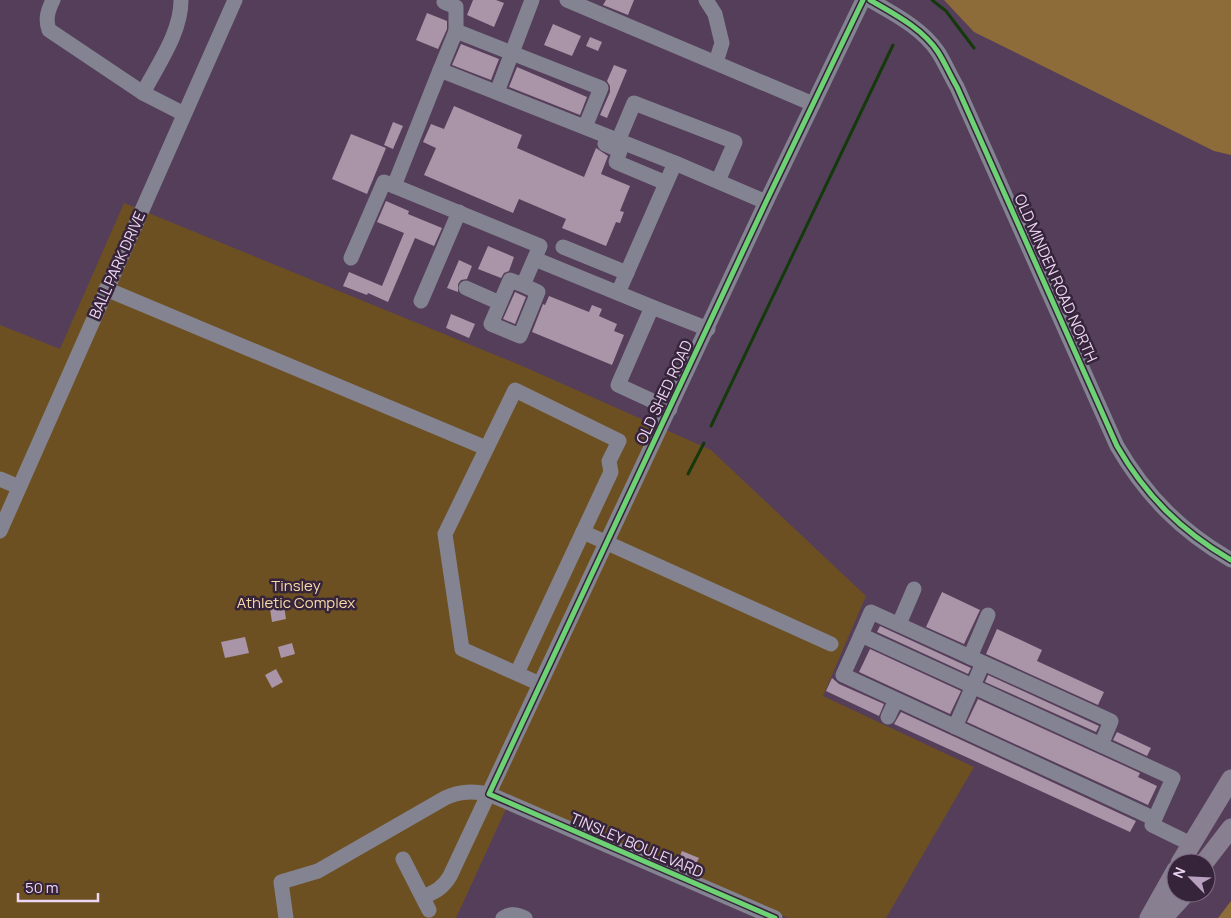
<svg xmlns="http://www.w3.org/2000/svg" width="1231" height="918" viewBox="0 0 1231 918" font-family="Manrope,sans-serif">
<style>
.green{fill:#6d5021}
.forest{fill:#8d6c39}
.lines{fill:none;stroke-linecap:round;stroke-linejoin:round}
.stream{stroke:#14390b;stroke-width:3}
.building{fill:#a994a8}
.minor{stroke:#848391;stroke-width:15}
.major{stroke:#887f91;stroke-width:19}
.cycleway-casing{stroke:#36243b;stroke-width:8}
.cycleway{stroke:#6cd273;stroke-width:5}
.labels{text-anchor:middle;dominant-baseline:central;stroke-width:5;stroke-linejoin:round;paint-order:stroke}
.street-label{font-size:15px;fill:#eed7f4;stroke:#36243b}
.park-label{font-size:15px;fill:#f8daa8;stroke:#36243b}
</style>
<rect width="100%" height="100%" fill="#543e5a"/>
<!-- green -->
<path class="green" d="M124,203L520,365L711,450L866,596L823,696L974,767L886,918H788L511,798L456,918H0V325L60,349Z"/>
<!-- forest -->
<g class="forest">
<path d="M944,0H1231V155L1214,151L974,32Z"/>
<path d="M1231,901V918H1218Z"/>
</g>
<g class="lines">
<!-- stream -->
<g class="stream">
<path d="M932,0L946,11L974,48"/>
<path d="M711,426L893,45"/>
<path d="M688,474L704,443"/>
</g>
</g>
<!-- building -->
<g class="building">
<path d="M473,0H496L504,3L494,27L467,15Z"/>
<path d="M606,0H634L628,15L603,5Z"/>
<path d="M427,13L447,21V29L438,49L416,40Z"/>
<path d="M553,24L581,36L572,56L544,45Z"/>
<path d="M590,37L602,42L598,51L586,46Z"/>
<path d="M461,44L499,59L491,80L452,65Z"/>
<path d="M614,65L627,70L607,118L600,115L610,92V86L607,81Z"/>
<path d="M517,67L587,97L580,115L509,87Z"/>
<path d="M454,106L522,135L517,148L584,177L596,148L608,156L601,174L630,186L620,211L624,212L620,223L616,222L606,246L562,228L566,219L519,199L513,213L424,175L436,148L423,142L431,124L444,129Z"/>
<path d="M393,122L403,126L393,149L384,145Z"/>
<path d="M351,134L386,148L367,194L332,179Z"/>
<path d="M386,201L409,211L408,214L442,228L434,246L415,238L388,302L368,293L367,295L343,286L349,272L382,286L404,233L377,222Z"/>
<path d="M488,246L514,257L509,271L504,273L501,278L478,269Z"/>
<path d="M459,260L472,266L467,279L461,280L458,284V292L447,288Z"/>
<path d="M515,292L526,297L515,324L503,319Z"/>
<path d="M549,296L589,312L592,305L602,309L599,316L617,324L614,331L624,335L612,365L532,332L543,304L545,305Z"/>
<path d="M451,314L475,324L469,338L446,328Z"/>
<path d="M942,592L980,610L964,644L926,627Z"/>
<path d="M284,606L286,619L272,622L270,609Z"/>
<path d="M880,626L971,668L968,674L877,632Z"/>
<path d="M997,629L1042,650L1037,661L1104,692L1098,705L986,654Z"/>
<path d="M245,637L249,653L225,658L221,642Z"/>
<path d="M292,643L295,654L281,658L278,647Z"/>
<path d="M870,649L961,691L950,714L859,672Z"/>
<path d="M276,669L283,682L272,688L265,675Z"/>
<path d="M988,675L1099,726L1096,732L985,682Z"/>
<path d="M832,678L839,684L884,704L879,716L826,691Z"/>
<path d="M978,699L1140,773L1138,777L1157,786L1148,805L967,722Z"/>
<path d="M901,712L1136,821L1130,832L894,724Z"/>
<path d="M1117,732L1151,748L1147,756L1113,740Z"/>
<path d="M682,851L699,858L694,868L678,861Z"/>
</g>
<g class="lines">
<!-- minor -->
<g class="minor">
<path d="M53,0C48,10 45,19 49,30L143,93L184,114"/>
<path d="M567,0L813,104"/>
<path d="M706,0L715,14L722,43L716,62"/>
<path d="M870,0C894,14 922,28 938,52C945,63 950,75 957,87L1117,446C1146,496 1181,531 1231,560"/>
<path d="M444,2L456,7V31"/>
<path d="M440,70L456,31L601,88L585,127"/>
<path d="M497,92L532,0"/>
<path d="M143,93C158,64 181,33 181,0"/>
<path d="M618,141L634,103L735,142L718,181"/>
<path d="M605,144L620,151L616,162L666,183"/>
<path d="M563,247L627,273"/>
<path d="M351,258L384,182L394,186"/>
<path d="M535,259L652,307"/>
<path d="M523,285L538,292L520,336L491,324L510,280L523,285L540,246L394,186L440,70L675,163L766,202"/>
<path d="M466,288L500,303"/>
<path d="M106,289L486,448"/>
<path d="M618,293L675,163"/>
<path d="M421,301L459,212"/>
<path d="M670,409L618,385L652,307L708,329"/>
<path d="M0,479L19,487"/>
<path d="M0,531L235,0"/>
<path d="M583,532L831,644"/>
<path d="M899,624L914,589"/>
<path d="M861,635L871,612L1111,721L1101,745"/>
<path d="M970,657L988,615"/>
<path d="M517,673L611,472L609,461L619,441L515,390L445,534L462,649L540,684"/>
<path d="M888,717L896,700"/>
<path d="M955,727L983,663"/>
<path d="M1155,819L843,675L861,635L1173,778L1152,825L1191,844"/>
<path d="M403,859L429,910"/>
<path d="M423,897C435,892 443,888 450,876L766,202L863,0"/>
<path d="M286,918L281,882L318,871L445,798C460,791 473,791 489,794L775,918"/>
<path d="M503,918C511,913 516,914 525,918"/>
</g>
<!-- major -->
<g class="major">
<path d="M1180,863L1231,779"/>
<path d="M1204,863L1231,828"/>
<path d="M1149,918L1176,870"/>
<path d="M1163,918L1186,893"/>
</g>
<defs>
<g id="cycleway">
<path d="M870,0C894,14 922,28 938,52C945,63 950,75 957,87L1117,446C1146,496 1181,531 1231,560"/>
<path d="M775,918L489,794L766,202L863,0"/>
</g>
</defs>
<!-- cycleway casing -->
<use href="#cycleway" class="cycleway-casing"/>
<!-- cycleway -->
<use href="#cycleway" class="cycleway"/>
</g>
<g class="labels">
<!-- street labels -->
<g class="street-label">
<text transform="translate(117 265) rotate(-66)">BALL PARK DRIVE</text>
<text transform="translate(1056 278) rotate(66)">OLD MINDEN ROAD NORTH</text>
<text transform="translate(664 392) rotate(-65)">OLD SHED ROAD</text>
<text transform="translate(637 845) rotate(23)">TINSLEY BOULEVARD</text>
</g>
<!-- park labels -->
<g class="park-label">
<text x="296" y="585">Tinsley<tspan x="296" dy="17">Athletic Complex</tspan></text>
</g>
</g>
<!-- north arrow -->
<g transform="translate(1191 878) rotate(294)"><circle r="24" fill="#36243b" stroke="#806c85"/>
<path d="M0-4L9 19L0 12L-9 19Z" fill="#b8a1be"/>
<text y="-8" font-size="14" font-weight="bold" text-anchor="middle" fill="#eed7f4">N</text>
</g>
<!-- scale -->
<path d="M18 893v8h80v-8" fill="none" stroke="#eed7f4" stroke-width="2.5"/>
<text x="25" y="893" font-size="15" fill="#eed7f4" stroke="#36243b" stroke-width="4" paint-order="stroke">50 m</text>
</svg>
